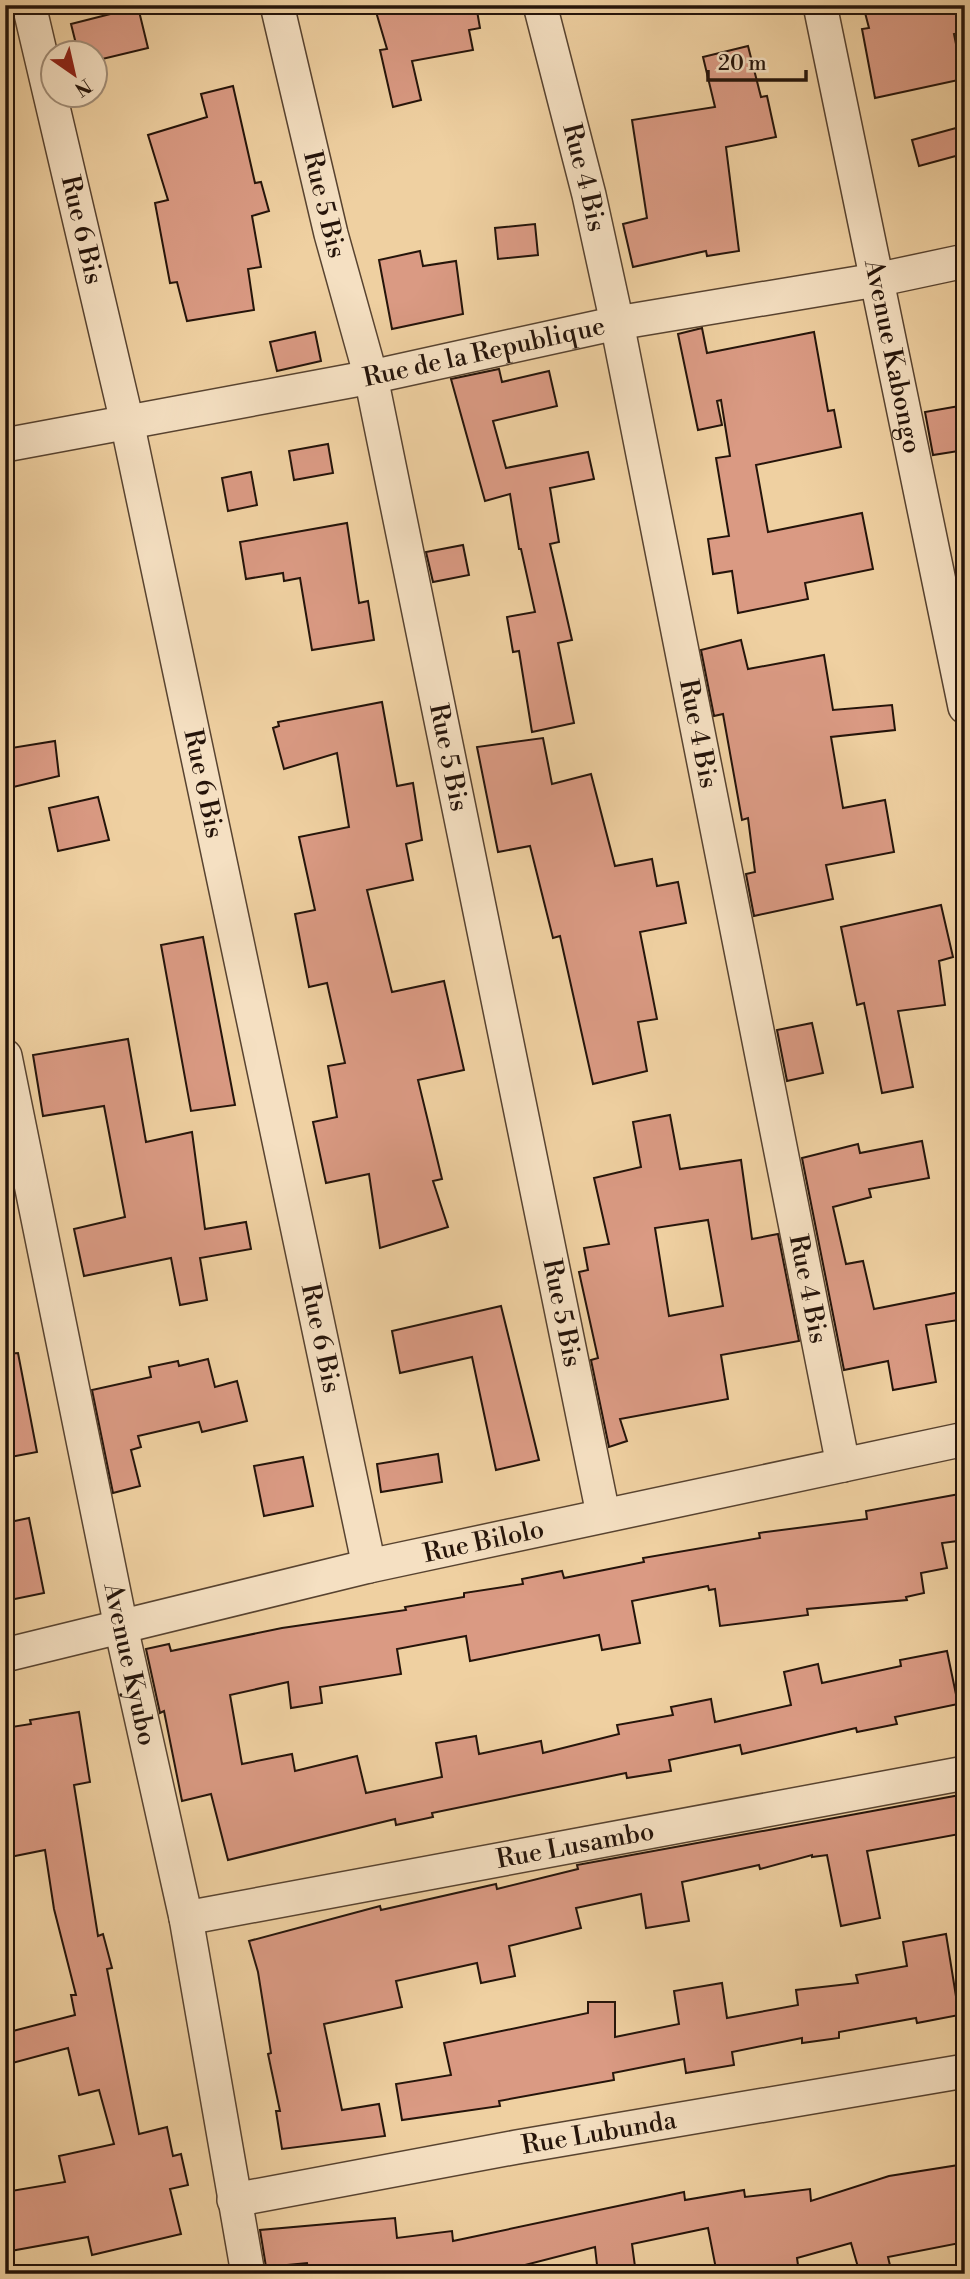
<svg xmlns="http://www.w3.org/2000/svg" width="970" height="2279" viewBox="0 0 970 2279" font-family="'Libre Bodoni',serif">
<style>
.building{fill:#da9a83;stroke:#25140a;stroke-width:2;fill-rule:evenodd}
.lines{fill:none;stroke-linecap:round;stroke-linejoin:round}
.minor-casing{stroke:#584330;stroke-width:36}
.minor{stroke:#f5e0c2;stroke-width:33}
.labels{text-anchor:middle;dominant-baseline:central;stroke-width:7;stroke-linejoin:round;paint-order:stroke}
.street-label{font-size:26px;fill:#25140a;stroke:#f5e0c2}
</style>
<rect width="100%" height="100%" fill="#efd0a1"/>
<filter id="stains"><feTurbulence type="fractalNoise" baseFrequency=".00286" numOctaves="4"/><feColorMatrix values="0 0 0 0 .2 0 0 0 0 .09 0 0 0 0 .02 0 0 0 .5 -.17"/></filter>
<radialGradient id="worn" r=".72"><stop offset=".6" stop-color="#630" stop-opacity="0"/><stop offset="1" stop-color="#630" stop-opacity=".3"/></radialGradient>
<!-- building -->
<g class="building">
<path d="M374,5H476L480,28L469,30L473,50L412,61L421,100L393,107L380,50L387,49Z"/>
<path d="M863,5H965V32L954,34L963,79L875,98L862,29L869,28Z"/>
<path d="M138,7L148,48L94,61V52H78L71,24Z"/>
<path d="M748,46L761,97L767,96L776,137L726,147L739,251L707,256L706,251L633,267L623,224L647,218L632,120L715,107L703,57Z"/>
<path d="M233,86L255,183L261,182L269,211L252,216L261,267L248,269L254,310L187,321L177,282L170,283L155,203L168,200L148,135L207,117L201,94Z"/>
<path d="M956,128L963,154L919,166L912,140Z"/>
<path d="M535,224L538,255L498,259L495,228Z"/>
<path d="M420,251L423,266L456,261L463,314L392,329L379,260Z"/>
<path d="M702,328L707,353L814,332L828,411L834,410L841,447L756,465L768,532L862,513L873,569L805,583L808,599L738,613L732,571L713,574L708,539L729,536L716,458L730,456L721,400L717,401L722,425L698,430L678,334Z"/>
<path d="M315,332L321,361L277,371L270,342Z"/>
<path d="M499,369L502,382L549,371L557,406L493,421L506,468L588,452L594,479L550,488L559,542L550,544L572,640L558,643L574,723L532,732L519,651L513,652L507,617L535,612L521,549H519L510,494L485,501L451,379Z"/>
<path d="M965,405V450L933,455L925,412Z"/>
<path d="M328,444L333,473L294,480L289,451Z"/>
<path d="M251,472L257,505L228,511L222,478Z"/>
<path d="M347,523L359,603L368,601L374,640L312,650L300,578L284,581L283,573L246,579L240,542Z"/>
<path d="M463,545L469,575L433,582L426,552Z"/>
<path d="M741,640L748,669L824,655L833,710L892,705L895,730L831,737L843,808L885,800L894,852L826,865L833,899L754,916L746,874L755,872L748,818L742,820L723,714L714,716L701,650Z"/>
<path d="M382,702L397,786L413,783L422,840L406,844L413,880L367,890L392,992L444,981L464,1070L418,1080L442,1179L433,1181L448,1227L380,1248L369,1174L326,1183L313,1122L337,1117L328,1066L345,1063L327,983L309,987L295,914L315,910L299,837L349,827L337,753L284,769L273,728L279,726L278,722Z"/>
<path d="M543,738L552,784L591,774L615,866L652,859L657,886L678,882L686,923L640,932L657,1019L638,1022L647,1071L593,1084L560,936L553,938L530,846L498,852L477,747Z"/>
<path d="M55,741L59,776L5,789V749Z"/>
<path d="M98,797L109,840L58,851L49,808Z"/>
<path d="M941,905L953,957L939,961L945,1005L898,1011L913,1087L882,1093L864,1003L857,1005L841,927Z"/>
<path d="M203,937L235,1105L191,1111L161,945Z"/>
<path d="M812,1023L823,1073L787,1081L777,1030Z"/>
<path d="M128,1039L146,1142L192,1132L205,1229L246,1222L251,1249L200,1258L207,1300L180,1305L171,1258L84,1276L74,1229L125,1217L104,1106L43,1116L33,1055Z"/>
<path d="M670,1115L680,1169L741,1160L752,1239L778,1234L799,1341L721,1355L728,1399L620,1419L627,1441L609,1447L591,1360L598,1358L579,1272L588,1270L584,1248L609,1244L594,1178L641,1167L633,1122ZM708,1220L723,1306L669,1316L655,1228Z"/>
<path d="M922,1141L929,1178L869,1189L871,1197L833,1207L846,1264L863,1261L874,1309L965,1291V1319L926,1325L936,1382L893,1390L888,1361L844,1370L802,1158L858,1144L860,1153Z"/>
<path d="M501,1306L539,1460L496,1470L472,1357L400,1373L392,1331Z"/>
<path d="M18,1353L37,1452L5,1458V1354Z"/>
<path d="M208,1359L215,1387L237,1381L247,1421L202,1432L199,1422L138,1436L141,1447L131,1450L140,1486L113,1493L92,1390L151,1377L149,1367L178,1361L179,1366Z"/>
<path d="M438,1454L442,1482L381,1492L377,1464Z"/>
<path d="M303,1457L313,1506L264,1516L254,1466Z"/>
<path d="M965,1493V1540L942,1543L947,1568L921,1573L924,1593L906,1597L907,1600L807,1609L808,1615L720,1626L715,1589L709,1590L708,1586L632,1601L640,1643L602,1650L599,1635L470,1661L466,1636L397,1649L401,1674L320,1687L322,1703L291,1708L288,1682L230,1695L242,1764L292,1754L295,1771L357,1756L366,1793L442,1777L436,1743L476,1736L479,1754L541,1741L543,1753L619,1734L617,1725L673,1715L671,1707L711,1699L715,1722L791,1705L784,1672L818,1664L822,1683L901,1666L900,1660L947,1651L958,1704L895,1717L897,1724L857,1732L856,1728L742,1754L740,1745L669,1760L671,1771L627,1778L626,1773L432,1813L433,1817L396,1825L395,1819L228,1860L211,1794L182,1801L164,1711L160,1713L146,1649L169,1644L171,1651L282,1628L406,1610L405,1607L464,1597V1593L523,1584L522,1579L562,1571L564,1578L644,1562L643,1558L760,1538L759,1533L867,1519L866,1511Z"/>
<path d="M29,1518L44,1593L5,1601V1523Z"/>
<path d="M79,1712L90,1782L74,1785L98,1936L103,1934L112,1968L107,1969L139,2134L167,2127L173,2156L181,2154L188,2185L170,2189L181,2234L92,2255L88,2237L5,2252V2192L65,2182L59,2156L114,2144L99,2090L79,2095L68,2048L5,2065V2033L75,2015L71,1995H76L54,1909L45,1850L5,1858V1728L31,1724L30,1720Z"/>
<path d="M960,1795L965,1833L867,1851L880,1918L841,1926L827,1855L812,1857V1855L760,1869L759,1865L682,1882L689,1921L646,1928L641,1894L576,1908L581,1928L509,1946L515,1976L481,1983L477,1963L396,1981L402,2007L324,2024L342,2110L379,2104L385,2136L282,2149L276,2111H280L268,2054L271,2053L258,1972L249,1941L380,1906L381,1910L496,1884L497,1889L578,1869L577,1865Z"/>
<path d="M946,1934L959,2015L917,2023L916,2018L839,2032V2038L802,2043V2038L732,2052L734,2065L686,2073L684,2059L613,2073L614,2080L499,2101L500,2106L402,2120L396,2084L451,2075L444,2043L588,2013V2002H615V2037L679,2024L674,1991L722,1983L727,2018L798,2005L796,1990L858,1983L856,1975L907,1966L903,1942Z"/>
<path d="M965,2164V2242L888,2257L892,2274H860L851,2243L797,2258L798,2265L754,2274H717L708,2228L632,2244L636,2274H598L595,2247L521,2266V2269L501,2274H309L307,2263L266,2267L260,2230L395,2218L397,2238L452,2231L453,2241L684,2192L685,2200L744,2190L745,2197L810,2189L811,2201L889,2176Z"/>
</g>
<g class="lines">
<defs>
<g id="minor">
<path id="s1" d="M29,5L127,422L369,1566"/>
<path id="s2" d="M277,5L331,234L371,377L603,1514"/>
<path id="s3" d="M540,5L589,195L617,323L843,1465"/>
<path id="s4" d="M820,5L965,707"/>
<path id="s5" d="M5,445L371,377L617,323L876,280L965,261"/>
<path id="s6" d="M5,1056L121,1627L186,1918L248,2274"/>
<path id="s7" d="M5,1655L369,1566L965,1439"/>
<path id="s8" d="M186,1918L965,1773"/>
<path id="s9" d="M234,2200L517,2147L965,2071"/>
</g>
</defs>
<!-- minor casing -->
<use href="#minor" class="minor-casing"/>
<!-- minor -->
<use href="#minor" class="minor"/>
</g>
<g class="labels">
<!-- street labels -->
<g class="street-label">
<text stroke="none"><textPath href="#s3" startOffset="178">Rue 4 Bis</textPath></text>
<text stroke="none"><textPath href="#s2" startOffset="205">Rue 5 Bis</textPath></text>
<text stroke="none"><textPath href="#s1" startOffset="231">Rue 6 Bis</textPath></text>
<text stroke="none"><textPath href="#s5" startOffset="488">Rue de la Republique</textPath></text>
<text stroke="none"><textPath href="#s4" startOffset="359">Avenue Kabongo</textPath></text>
<text stroke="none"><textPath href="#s3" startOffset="746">Rue 4 Bis</textPath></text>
<text stroke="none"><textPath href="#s2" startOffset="772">Rue 5 Bis</textPath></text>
<text stroke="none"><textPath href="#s1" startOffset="798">Rue 6 Bis</textPath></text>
<text stroke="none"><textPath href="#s3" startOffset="1312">Rue 4 Bis</textPath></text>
<text stroke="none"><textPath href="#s2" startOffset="1339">Rue 5 Bis</textPath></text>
<text stroke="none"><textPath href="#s1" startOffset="1365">Rue 6 Bis</textPath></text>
<text stroke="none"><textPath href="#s7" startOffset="492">Rue Bilolo</textPath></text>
<text stroke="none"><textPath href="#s6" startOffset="621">Avenue Kyubo</textPath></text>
<text stroke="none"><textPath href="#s8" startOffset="396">Rue Lusambo</textPath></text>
<text stroke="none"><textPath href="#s9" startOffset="371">Rue Lubunda</textPath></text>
</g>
</g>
<!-- margin -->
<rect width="970" height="2279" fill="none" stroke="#efd0a1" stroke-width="28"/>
<rect x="7" y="7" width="956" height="2265" fill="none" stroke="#25140a" stroke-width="3.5"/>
<rect x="14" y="14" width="942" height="2251" fill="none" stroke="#25140a" stroke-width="2"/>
<!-- north arrow -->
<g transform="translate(74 74) rotate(146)"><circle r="33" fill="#f5e0c2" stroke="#a28e78" stroke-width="2"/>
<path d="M0-5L12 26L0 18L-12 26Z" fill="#8f2418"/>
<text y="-10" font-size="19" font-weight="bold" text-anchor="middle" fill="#25140a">N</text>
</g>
<!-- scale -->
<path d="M708 70v10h98v-10" fill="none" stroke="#25140a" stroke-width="3.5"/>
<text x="718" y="70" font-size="21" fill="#25140a" stroke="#f5e0c2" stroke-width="5" paint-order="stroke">20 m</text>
<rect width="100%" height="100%" filter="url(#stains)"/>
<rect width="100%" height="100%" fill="url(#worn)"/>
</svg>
